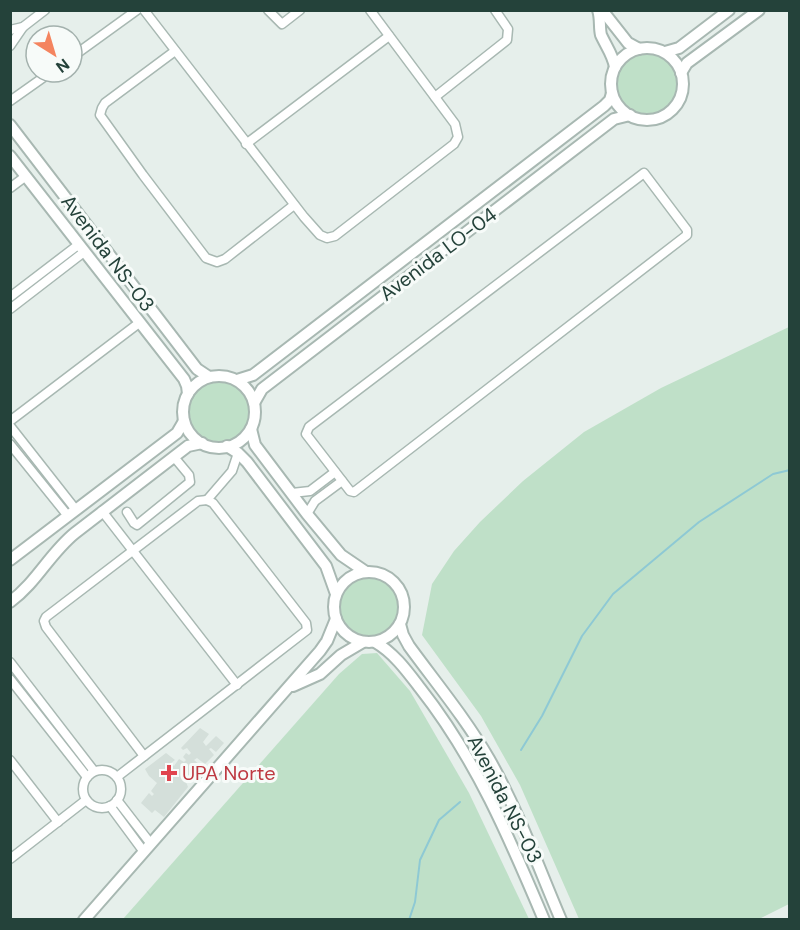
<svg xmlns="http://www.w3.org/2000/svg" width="800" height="930" viewBox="0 0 800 930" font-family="'DM Sans',sans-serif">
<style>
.built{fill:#d4dfda}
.green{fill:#bfe0c8}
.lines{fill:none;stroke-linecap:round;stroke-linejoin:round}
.stream{stroke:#8ec9d4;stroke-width:2}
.minor-casing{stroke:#a8b8b2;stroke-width:11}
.tertiary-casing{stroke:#a8b8b2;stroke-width:14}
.minor{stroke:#fff;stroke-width:8}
.tertiary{stroke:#fff;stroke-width:10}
.health-dot{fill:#e0444e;stroke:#f7fbf9;stroke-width:2}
.labels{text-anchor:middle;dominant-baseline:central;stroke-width:6;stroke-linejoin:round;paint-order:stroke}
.street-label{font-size:20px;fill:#24423a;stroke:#f7fbf9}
.health-label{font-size:20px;fill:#be3a42;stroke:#f7fbf9;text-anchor:start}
</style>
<rect width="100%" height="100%" fill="#e6efeb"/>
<!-- built -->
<path class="built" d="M200,728L209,734L203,742L206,746L216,736L224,743L216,752L211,748L209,749L214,755L205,764L197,758L194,760L200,765L188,776L190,778L186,782L188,787L164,817L155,810L152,813L141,803L149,793L152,796L154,794L151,791L157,783L149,776L145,769L166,753L175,760L171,763L174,766L179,759L184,762L186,760L183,757L186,753L189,755L191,753L187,748L183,750L181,748Z"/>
<!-- green -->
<g class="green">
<circle cx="647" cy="83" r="31"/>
<path d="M789,327V904L759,919H579L520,785L481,716L422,635L432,584L454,551L480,522L523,481L584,432L661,388Z"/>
<circle cx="219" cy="411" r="31"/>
<circle cx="369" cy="608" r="30"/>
<path d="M377,653L410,691L469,793L529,919H123L339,674L362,654Z"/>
</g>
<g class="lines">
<!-- stream -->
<g class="stream">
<path d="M521,750L542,716L582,636L613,594L699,522L773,474L790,470"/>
<path d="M409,920L415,902L420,860L439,820L460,802"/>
</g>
<defs>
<g id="minor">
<path d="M144,10L304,217L320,235L327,238L335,236L454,144L458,137L455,124L370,10"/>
<path d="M268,10L282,24L300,10"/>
<path d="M10,30L23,27L45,10"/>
<path d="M10,46L23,27"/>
<path d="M175,51L105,103L102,108L100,115L143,175L206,258L217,262L225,259L294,205"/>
<path d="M72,57L137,10"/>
<path d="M435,97L507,40L508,29L495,10"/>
<path d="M10,101L51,72"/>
<path d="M246,144L389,36"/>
<path d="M644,173L687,230V235L354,492L350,491L306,434L309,427Z"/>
<path d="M10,188L26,176"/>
<path d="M10,297L78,245"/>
<path d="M10,309L84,252"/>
<path d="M10,421L139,323"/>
<path d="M10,426L76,510"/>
<path d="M10,444L68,516"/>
<path d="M292,493L310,491L335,472"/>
<path d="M207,500L232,471L238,453"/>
<path d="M102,511L237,685"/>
<path d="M127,512L134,523L137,525L190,482L189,475L174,457"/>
<path d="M307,514L315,501L342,481"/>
<path d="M10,662L94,771"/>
<path d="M10,679L87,777"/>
<path d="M144,756L46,627L44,621L46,617L198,501L207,500"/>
<path d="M10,760L58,822"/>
<circle cx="102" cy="789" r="19"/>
<path d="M117,777L307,630L306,623L213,503L207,500"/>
<path d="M117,800L151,844"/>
<path d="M110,806L144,852"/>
<path d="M10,859L86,800"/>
</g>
<g id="tertiary">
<path d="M598,10C601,19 599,27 601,35C606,46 613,55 615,67"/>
<path d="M602,10L628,43L639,49"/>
<circle cx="647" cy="84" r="36"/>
<path d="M665,52L679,48L729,10"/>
<path d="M681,73L687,63L759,10"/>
<path d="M10,125L197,369L209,377"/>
<path d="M10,156L184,379L187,386L188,394"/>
<circle cx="219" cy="412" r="36"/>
<path d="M237,380L253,375L604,106L610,100L612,93"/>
<path d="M254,403L262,389L614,119L630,115"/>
<path d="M251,429L255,445L307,514L341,555L366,572"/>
<path d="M227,446L238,453L247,462L326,566L336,594"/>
<path d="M10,560L177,433L184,421"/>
<circle cx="369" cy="607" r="35"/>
<path d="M10,602C37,582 50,553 75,533L188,446L202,443"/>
<path d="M400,624L403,635L409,646C436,683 466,719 489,759C518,810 538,866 561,920"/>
<path d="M375,642C394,653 407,671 420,688C476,759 509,837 544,920"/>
<path d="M293,686L320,674L341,655L363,642"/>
<path d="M84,920L320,651L327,641L336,619"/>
</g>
</defs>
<!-- minor casing -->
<use href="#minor" class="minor-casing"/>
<!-- tertiary casing -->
<use href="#tertiary" class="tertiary-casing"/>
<!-- minor -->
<use href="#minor" class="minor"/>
<!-- tertiary -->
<use href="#tertiary" class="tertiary"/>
</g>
<!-- markers -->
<path class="health-dot" d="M166 764h6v6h6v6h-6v6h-6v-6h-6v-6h6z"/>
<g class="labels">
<!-- street labels -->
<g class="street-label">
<text transform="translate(108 253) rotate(53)">Avenida NS-03</text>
<text transform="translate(438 254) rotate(-37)">Avenida LO-04</text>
<text transform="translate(505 799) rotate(63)">Avenida NS-03</text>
</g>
<!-- health labels -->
<g class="health-label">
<text x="182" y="773">UPA Norte</text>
</g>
</g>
<!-- border -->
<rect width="800" height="930" fill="none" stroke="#24423a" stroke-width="24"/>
<!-- north arrow -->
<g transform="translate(54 54) rotate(143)"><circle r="28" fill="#f7fbf9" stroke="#a3b1ad" stroke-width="1.5"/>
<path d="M0-4.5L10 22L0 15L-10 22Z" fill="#f4845f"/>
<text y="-9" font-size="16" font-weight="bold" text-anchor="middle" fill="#24423a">N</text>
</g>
</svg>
